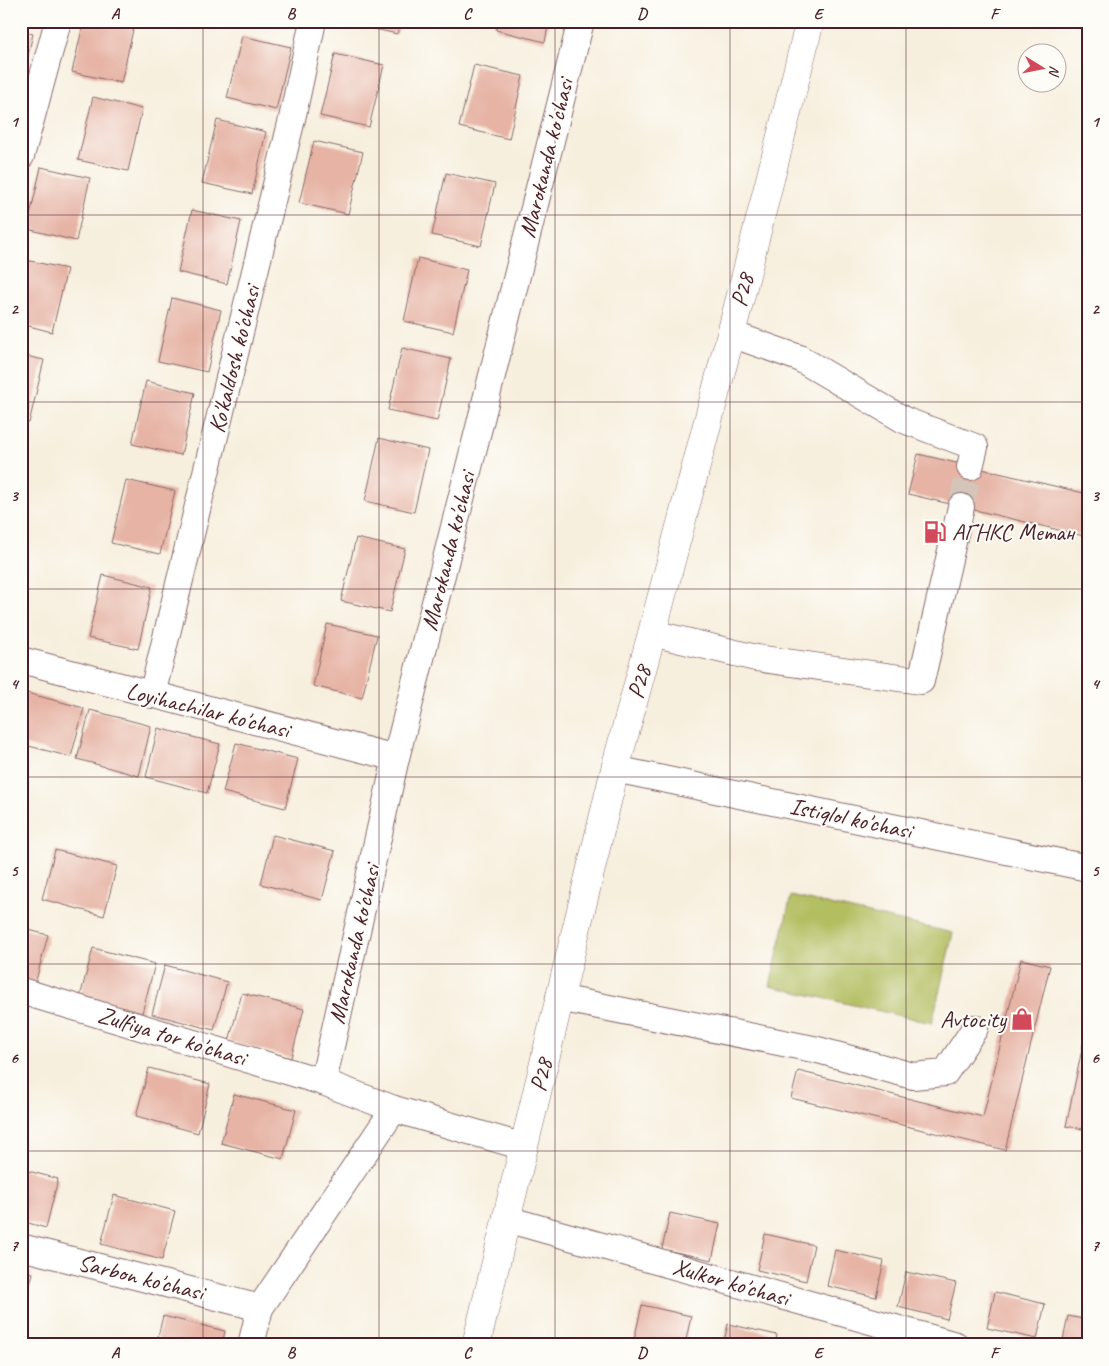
<svg xmlns="http://www.w3.org/2000/svg" width="1109" height="1366" viewBox="0 0 1109 1366" font-family="Caveat,sans-serif">
<style>
.green{fill:#b2be60;stroke:#7e6e46}
.building{fill:#e6b3a4}
.lines{fill:none;stroke-linecap:round;stroke-linejoin:round}
.minor-tunnel{stroke:#d4c5ba;stroke-width:26;stroke-dasharray:26 13;stroke-linecap:butt}
.minor-casing{stroke:#87686a;stroke-width:28}
.major-casing{stroke:#87686a;stroke-width:29}
.minor{stroke:#fff;stroke-width:26}
.major{stroke:#fff;stroke-width:28}
.grid{fill:none;stroke:#4a1f2b;stroke-width:1;stroke-opacity:0.55}
.labels{text-anchor:middle;dominant-baseline:central;stroke-width:4;stroke-linejoin:round;paint-order:stroke}
.street-label{font-size:24px;fill:#4a1f2b;stroke:#fdfcf7}
.poi-label{font-size:24px;fill:#4a1f2b;stroke:#fdfcf7;text-anchor:start}
.neatline{fill:none;stroke:#4a1f2b;stroke-width:2}
.grid-label{font-size:16px;text-anchor:middle;font-weight:bold;fill:#4a1f2b}
</style>
<rect width="100%" height="100%" fill="#fdfcf7"/>
<filter id="ink" filterUnits="userSpaceOnUse"><feTurbulence type="fractalNoise" baseFrequency=".02" numOctaves="2"/><feDisplacementMap in="SourceGraphic" scale="10" xChannelSelector="R" yChannelSelector="G"/><feConvolveMatrix kernelMatrix="1 2 1 2 8 2 1 2 1" color-interpolation-filters="sRGB"/></filter>
<filter id="wash" filterUnits="userSpaceOnUse"><feTurbulence type="fractalNoise" baseFrequency=".0096" numOctaves="4" result="noise"/><feDisplacementMap in="SourceGraphic" scale="20" xChannelSelector="R" yChannelSelector="G"/><feGaussianBlur stdDeviation="1.12" result="paint"/><feColorMatrix in="noise" values="0 0 0 0 0 0 0 0 0 0 0 0 0 0 0 0 0 1.4 0 .05"/><feComposite in="paint" operator="in"/></filter>
<g filter="url(#wash)">
<rect width="100%" height="100%" fill="#f7efde"/>
<!-- green -->
<path class="green" d="M791,896L953,933L932,1023L770,986Z"/>
<g id="blocks">
<!-- building -->
<g class="building">
<path d="M84,21H135L121,83L72,72Z"/>
<path d="M349,21H401L397,34L348,23Z"/>
<path d="M498,21H549L545,42L496,30Z"/>
<path d="M21,31L33,34L22,80H21Z"/>
<path d="M242,36L291,47L276,110L227,98Z"/>
<path d="M335,54L384,65L369,127L320,116Z"/>
<path d="M474,65L523,76L509,139L459,127Z"/>
<path d="M93,97L142,109L128,171L78,160Z"/>
<path d="M217,120L266,132L252,194L202,183Z"/>
<path d="M314,141L363,152L348,214L299,203Z"/>
<path d="M41,167L90,178L76,241L27,229Z"/>
<path d="M446,173L495,184L481,246L432,235Z"/>
<path d="M192,210L241,221L227,284L178,272Z"/>
<path d="M418,258L467,270L453,332L404,321Z"/>
<path d="M21,259L67,269L52,332L21,324Z"/>
<path d="M172,298L221,310L207,372L158,361Z"/>
<path d="M402,348L451,359L437,421L388,410Z"/>
<path d="M21,355L44,360L29,423L21,421Z"/>
<path d="M146,381L195,393L181,455L132,444Z"/>
<path d="M379,438L428,450L414,512L365,501Z"/>
<path d="M918,454L1088,494V537L908,494Z"/>
<path d="M126,480L175,491L160,554L111,543Z"/>
<path d="M356,538L405,549L390,612L341,601Z"/>
<path d="M103,575L152,587L138,649L88,638Z"/>
<path d="M327,624L377,635L362,698L313,686Z"/>
<path d="M23,692L84,708L71,757L21,744V697Z"/>
<path d="M90,710L151,726L139,776L77,759Z"/>
<path d="M158,728L220,744L207,793L146,777Z"/>
<path d="M236,743L298,759L285,808L223,792Z"/>
<path d="M273,835L335,851L322,900L261,884Z"/>
<path d="M55,850L117,866L104,916L42,899Z"/>
<path d="M21,928L48,935L35,984L21,980Z"/>
<path d="M93,948L155,964L142,1013L80,997Z"/>
<path d="M1021,959L1050,966L1005,1150L791,1098L798,1071L983,1117Z"/>
<path d="M165,965L227,982L214,1030L152,1014Z"/>
<path d="M242,993L304,1009L291,1058L229,1041Z"/>
<path d="M1087,1025L1088,1026V1130L1066,1126Z"/>
<path d="M149,1068L210,1084L198,1133L136,1116Z"/>
<path d="M234,1094L296,1110L283,1159L221,1143Z"/>
<path d="M21,1169L58,1179L46,1228L21,1221Z"/>
<path d="M114,1195L175,1211L162,1260L101,1244Z"/>
<path d="M670,1213L720,1224L712,1260L662,1249Z"/>
<path d="M765,1234L814,1245L806,1281L757,1270Z"/>
<path d="M835,1250L884,1261L876,1297L827,1286Z"/>
<path d="M21,1271L33,1273L22,1317H21Z"/>
<path d="M906,1272L956,1283L947,1319L898,1307Z"/>
<path d="M995,1292L1045,1304L1037,1339L987,1328Z"/>
<path d="M642,1305L691,1316L685,1345H653L634,1340Z"/>
<path d="M163,1316L225,1331L222,1345H156Z"/>
<path d="M1068,1316L1088,1320V1345H1062Z"/>
<path d="M728,1324L777,1335L775,1345H723Z"/>
</g>
</g>
</g>
<g filter="url(#ink)">
<use href="#blocks" fill-opacity="0" stroke="#87686a" stroke-width="1"/>
<g class="lines">
<!-- minor-tunnel -->
<path class="minor-tunnel" d="M961,507L970,467"/>
<defs>
<g id="minor">
<path d="M21,156L58,21"/>
<path d="M731,334L799,358L904,420L975,447L970,467"/>
<path d="M652,633L756,658L921,681L961,507"/>
<path d="M21,660L396,758"/>
<path d="M152,695L292,119L313,21"/>
<path d="M615,769L1088,868"/>
<path d="M21,991L323,1082L394,1109L524,1147"/>
<path d="M559,998L818,1050L913,1076L945,1073L975,1028"/>
<path d="M323,1082L396,758L581,21"/>
<path d="M506,1219L956,1345"/>
<path d="M21,1247L260,1308"/>
<path d="M251,1345L260,1308L394,1109"/>
</g>
<path id="major" d="M476,1345L615,769L652,633L731,334L810,21"/>
</defs>
<!-- minor casing -->
<use href="#minor" class="minor-casing"/>
<!-- major casing -->
<use href="#major" class="major-casing"/>
<!-- minor -->
<use href="#minor" class="minor"/>
<!-- major -->
<use href="#major" class="major"/>
</g>
</g>
<!-- grid -->
<path class="grid" d="M203,21V1345M379,21V1345M555,21V1345M730,21V1345M906,21V1345M21,215H1088M21,402H1088M21,589H1088M21,777H1088M21,964H1088M21,1151H1088"/>
<!-- icons -->
<defs>
<symbol id="fuel-bare" viewBox="-9 -9 18 18"><path d="M-5.5-6h7V0h2V4h1.3V-2.5L3-4.5l.8-.8L6-3V5H2.5V1h-1V6h-7ZM-4.2-4.7v3.2H.2V-4.7Z" fill="#d1495b" stroke="#fdfcf7" stroke-width="2.5" paint-order="stroke"/></symbol>
<symbol id="shop-bare" viewBox="-9 -9 18 18"><path d="M-5-2.5h2.3a2.7 3.5 0 0 1 5.4 0H5L5.5 6h-11ZM-1.5-2.5h3a1.5 2.3 0 0 0-3 0Z" fill="#d1495b" stroke="#fdfcf7" stroke-width="2.5" paint-order="stroke"/></symbol>
</defs>
<g fill-rule="evenodd">
<use href="#fuel-bare" x="919" y="516" width="32" height="32"/>
<use href="#shop-bare" x="1006" y="1003" width="32" height="32"/>
</g>
<g class="labels">
<!-- street labels -->
<g class="street-label">
<text transform="translate(546 158) rotate(-76)">Marokanda ko'chasi</text>
<text transform="translate(742 290) rotate(-76)">Р28</text>
<text transform="translate(234 359) rotate(-76)">Ko'kaldosh ko'chasi</text>
<text transform="translate(448 551) rotate(-76)">Marokanda ko'chasi</text>
<text transform="translate(639 682) rotate(-74)">Р28</text>
<text transform="translate(208 710) rotate(14)">Loyihachilar ko'chasi</text>
<text transform="translate(851 818) rotate(12)">Istiqlol ko'chasi</text>
<text transform="translate(354 944) rotate(-77)">Marokanda ko'chasi</text>
<text transform="translate(172 1036) rotate(17)">Zulfiya tor ko'chasi</text>
<text transform="translate(541 1075) rotate(-77)">Р28</text>
<text transform="translate(141 1277) rotate(14)">Sarbon ko'chasi</text>
<text transform="translate(731 1282) rotate(16)">Xulkor ko'chasi</text>
</g>
<!-- poi labels -->
<g class="poi-label">
<text x="952" y="532">АГНКС Метан</text>
<text x="1006" y="1019" text-anchor="end">Avtocity</text>
</g>
</g>
<!-- margin -->
<rect width="1109" height="1366" fill="none" stroke="#fdfcf7" stroke-width="55"/>
<!-- north arrow -->
<g transform="translate(1042 68) rotate(100)"><circle r="24" fill="#fdfcf7" stroke="#b5a4a5"/>
<path d="M0-4L9 19L0 12L-9 19Z" fill="#d1495b"/>
<text y="-8" font-size="14" font-weight="bold" text-anchor="middle" fill="#4a1f2b">N</text>
</g>
<rect x="28" y="28" width="1054" height="1310" class="neatline"/>
<g class="grid-label">
<text x="115" y="19">A</text>
<text x="291" y="19">B</text>
<text x="467" y="19">C</text>
<text x="642" y="19">D</text>
<text x="818" y="19">E</text>
<text x="994" y="19">F</text>
<text x="14" y="127">1</text>
<text x="1095" y="127">1</text>
<text x="14" y="314">2</text>
<text x="1095" y="314">2</text>
<text x="14" y="501">3</text>
<text x="1095" y="501">3</text>
<text x="14" y="689">4</text>
<text x="1095" y="689">4</text>
<text x="14" y="876">5</text>
<text x="1095" y="876">5</text>
<text x="14" y="1063">6</text>
<text x="1095" y="1063">6</text>
<text x="14" y="1251">7</text>
<text x="1095" y="1251">7</text>
<text x="115" y="1358">A</text>
<text x="291" y="1358">B</text>
<text x="467" y="1358">C</text>
<text x="642" y="1358">D</text>
<text x="818" y="1358">E</text>
<text x="994" y="1358">F</text>
</g>
</svg>
